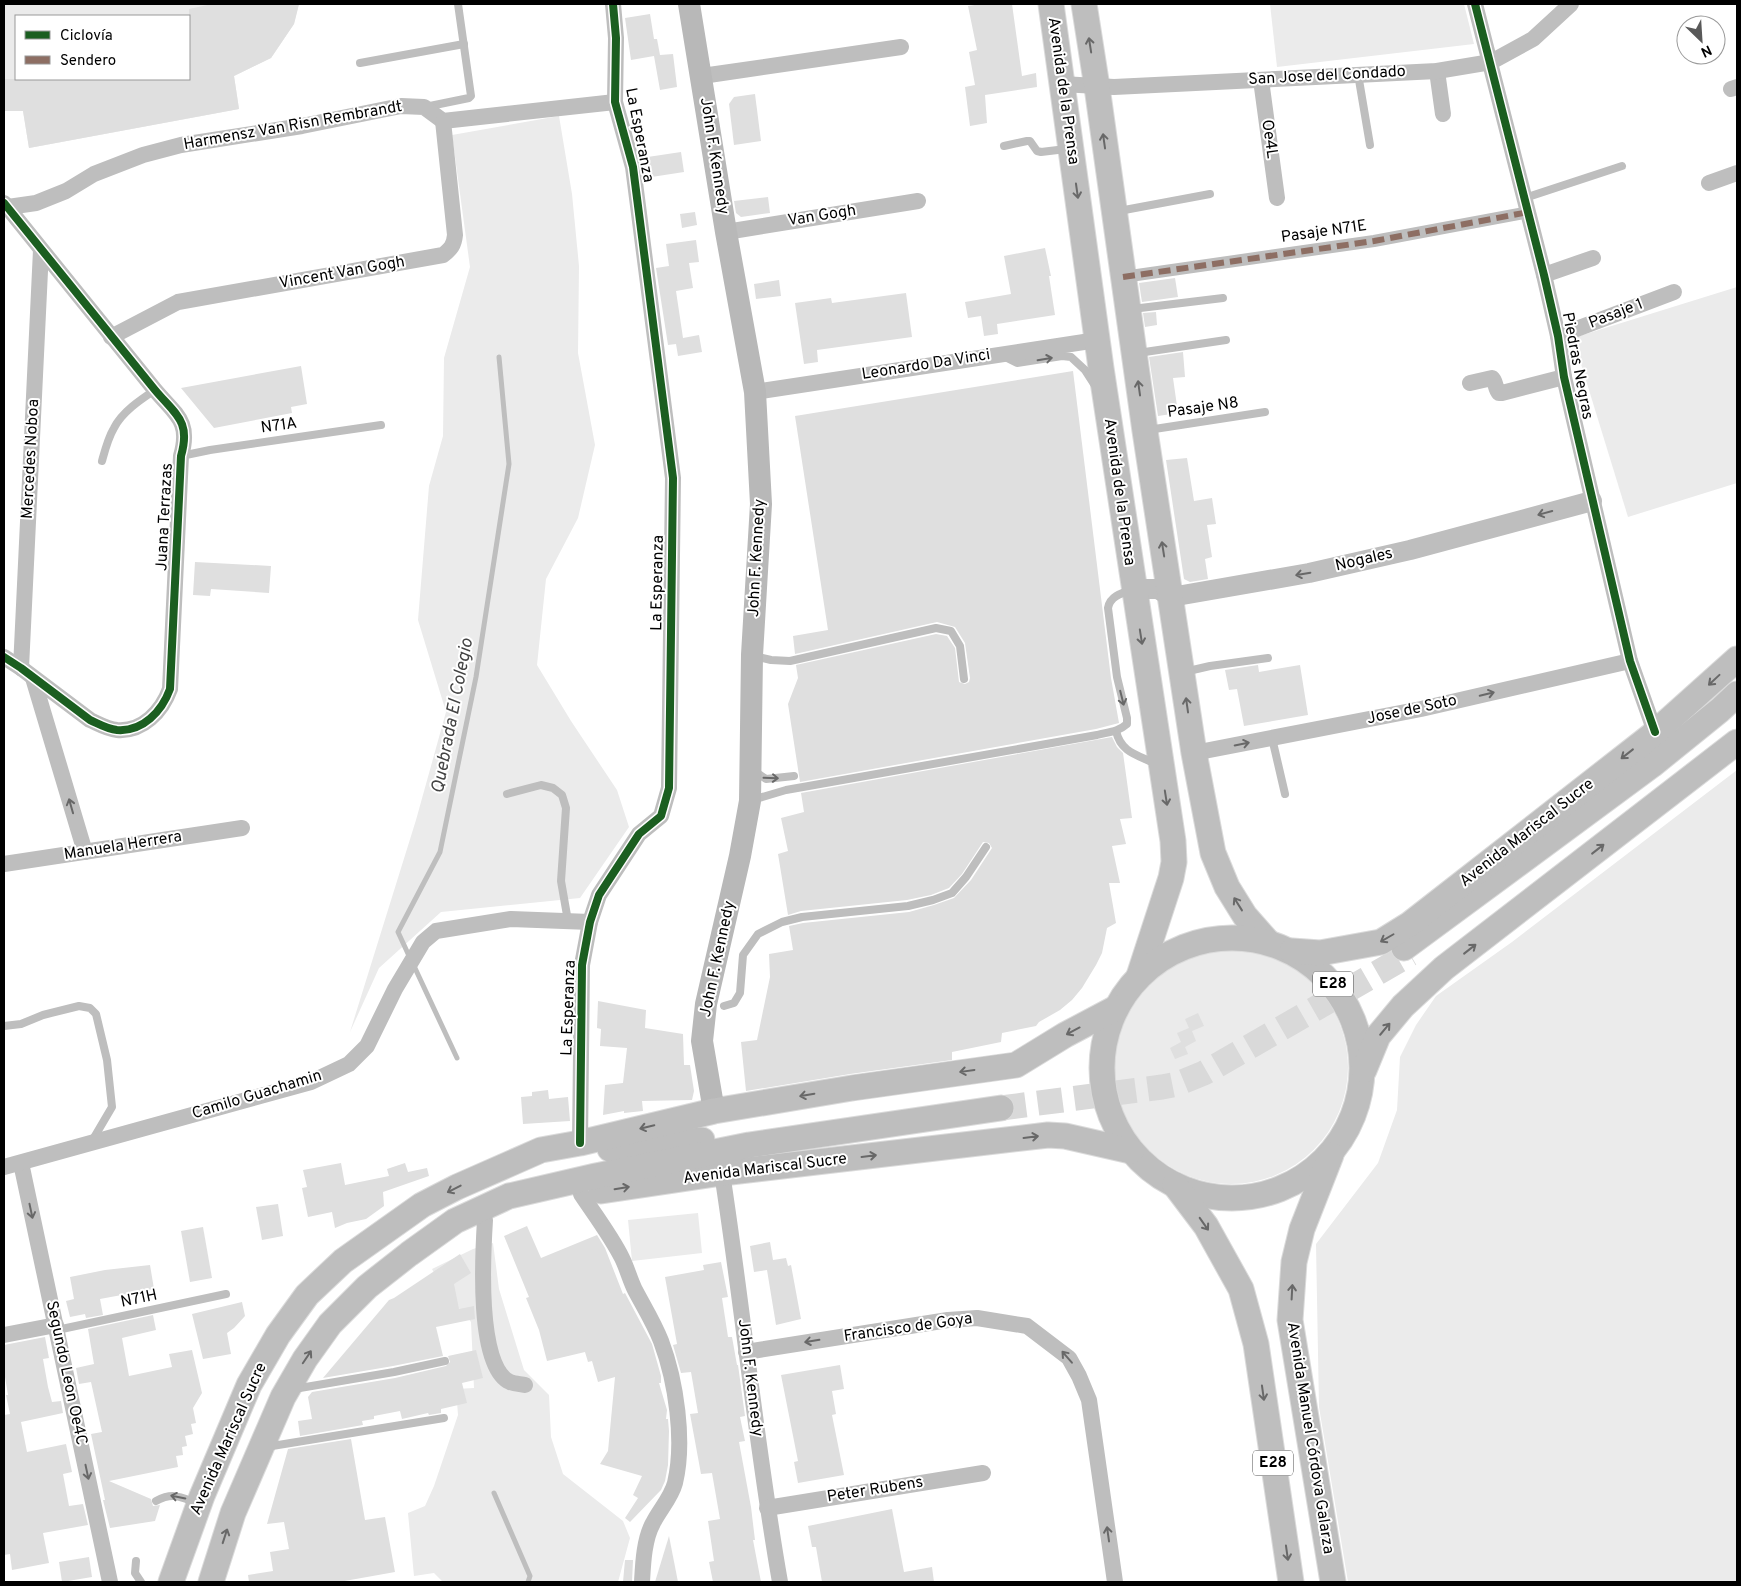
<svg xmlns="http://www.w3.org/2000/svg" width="1741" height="1586" viewBox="0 0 1741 1586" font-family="Overpass,sans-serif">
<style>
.green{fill:#ebebeb;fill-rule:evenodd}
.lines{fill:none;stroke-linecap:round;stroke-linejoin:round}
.stream{stroke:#bebebe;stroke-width:5}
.building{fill:#dfdfdf}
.primary-tunnel{stroke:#d9d9d9;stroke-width:25;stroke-dasharray:25 12;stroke-linecap:butt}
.primary-casing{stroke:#dbdbdb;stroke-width:27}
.service{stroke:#bebebe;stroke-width:8}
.pedestrian{stroke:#bebebe;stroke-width:12}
.minor{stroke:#bebebe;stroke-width:16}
.tertiary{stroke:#bebebe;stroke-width:20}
.secondary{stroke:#b8b8b8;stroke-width:22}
.primary{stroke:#bebebe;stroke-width:25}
.quiet{stroke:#8d6e63;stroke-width:6;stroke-dasharray:12 6;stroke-linecap:butt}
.cycleway-casing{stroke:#fff;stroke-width:11}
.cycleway{stroke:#1b5e20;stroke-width:8}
.oneway{stroke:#686868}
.labels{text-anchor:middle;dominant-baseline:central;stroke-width:4;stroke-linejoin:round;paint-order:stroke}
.shield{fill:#fff;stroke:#4c4c4c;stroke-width:1}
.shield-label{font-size:15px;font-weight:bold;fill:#000}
.street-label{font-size:16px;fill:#000;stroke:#fff}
.water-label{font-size:18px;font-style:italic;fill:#434343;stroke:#fff}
</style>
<rect width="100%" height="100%" fill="#fff"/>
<!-- green -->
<g class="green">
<path d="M4,4H299L294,24L271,58L234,76L239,109L29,148L23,111H4ZM16,16H189V79H16Z"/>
<path d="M1270,4H1464L1474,44L1277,67Z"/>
<path d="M559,116L572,194L579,266L578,353L595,445L578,518L546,579L537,665L571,721L617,790L629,827L580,898L441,912L379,968L350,1032L416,820L446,712L418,620L429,486L443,436L444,358L470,267L452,135Z"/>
<path d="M1737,287V483L1628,517L1573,338Z"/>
<path d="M1737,770V1582H1348L1319,1407L1316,1244L1378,1163L1397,1110L1400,1057L1416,1025L1436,996L1512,942Z"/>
<circle cx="1231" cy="1067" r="117"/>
<path d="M698,1213L702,1253L632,1261L628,1220Z"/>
<path d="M493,1243L499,1289L524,1370L549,1395L551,1437L563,1474L623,1521L630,1538L618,1582H443L434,1573L414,1576L408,1513L425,1506L434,1486L458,1415L456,1389L474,1388L471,1322L461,1309L449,1308L444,1292L432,1269L473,1249Z"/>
</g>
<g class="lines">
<!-- stream -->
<g class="stream">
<path d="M410,958L398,932L440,852L476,677L509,464L499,357"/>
<path d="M414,966L457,1058"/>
<path d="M494,1493L530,1576L528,1582"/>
</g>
</g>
<!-- building -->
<g class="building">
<path d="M212,4H299L294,24L271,58L234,76L239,109L29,148L23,111H4V79H189V9Z"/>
<path d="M981,4H1012L1022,76L1036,73L1037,87L985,95L987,123L970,126L965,87L975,85L969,52L977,50L968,6Z"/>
<path d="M650,14L654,39H657L660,55L673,54L677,87L660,90L654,56L631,60L625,18Z"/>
<path d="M755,94L761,141L734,145L729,104L734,97Z"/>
<path d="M681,152L684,172L645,178L641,158Z"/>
<path d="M768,197L770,213L741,217L736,213L734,201Z"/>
<path d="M695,212L697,225L682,228L680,214Z"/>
<path d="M696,240L699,262L689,263L693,288L676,291L683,338L699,335L702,352L678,356L676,344L668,345L656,268L669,266L666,244Z"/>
<path d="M1045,248L1051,276H1049L1055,315L997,324L998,334L984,336L981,316L968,318L965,302L1011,294L1004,256Z"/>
<path d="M1175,278L1178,297L1142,302L1139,283Z"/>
<path d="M779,280L781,296L756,299L754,284Z"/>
<path d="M906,293L912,337L817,350L818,362L804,364L795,303L831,298L832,303Z"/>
<path d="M1156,312L1157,325L1145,327L1143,313Z"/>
<path d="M1183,352L1185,377L1173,378L1178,413L1158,416L1149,357Z"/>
<path d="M301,366L307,404L291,407L292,413L214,428L181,388Z"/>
<path d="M1073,371L1111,678L1119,723L1096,729L800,782L788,704L798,678L796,665L936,634L947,636L955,648L959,682L965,684L969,682L970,678L965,643L955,627L937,622L795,654L793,636L828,630L795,416Z"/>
<path d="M1187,458L1194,501L1212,498L1216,524L1207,525L1212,557L1205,559L1208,579L1190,582L1184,579L1166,460Z"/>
<path d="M195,562L271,566L269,593L211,589L210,596L193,595Z"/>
<path d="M1258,665L1259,672L1300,665L1308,715L1244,726L1237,689L1229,690L1225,670Z"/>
<path d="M1112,737L1117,747L1123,753L1132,818L1120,819L1126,844L1112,846L1120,883H1109L1116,923L1107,928L1102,953L1096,965L1082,988L1072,1000L1060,1010L1039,1022L1036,1026L1002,1033L1001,1042L952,1052V1060L850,1074L746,1091L741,1042L757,1040L770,977L769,954L793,950L789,926L803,923L909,912L934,905L954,898L971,880L992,848L989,843L983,842L962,874L949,888L931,895L907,900L801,911L788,915L778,854L788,851L781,818L804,812L801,793Z"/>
<path d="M598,1001L646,1010L645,1028L683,1034L684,1065H690L694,1091L692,1100L642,1101L643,1111L624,1113V1111L603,1115L605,1085L623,1083L627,1048L600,1046L601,1029L597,1028Z"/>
<path d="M1198,1013L1204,1026L1192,1031L1196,1041L1185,1047L1188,1054L1175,1059L1170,1048L1181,1042L1177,1033L1189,1028L1185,1019Z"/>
<path d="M548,1090L549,1099L568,1097L570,1121L523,1124L521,1097L532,1096V1092Z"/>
<path d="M341,1163L345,1185L389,1176L387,1169L405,1163L408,1172L427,1168L429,1176L383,1192L384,1206L366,1219L347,1223L335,1228L332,1212L308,1217L302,1188L307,1187L303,1170Z"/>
<path d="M278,1204L283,1236L262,1240L256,1207Z"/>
<path d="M527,1226L541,1258L597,1235L605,1248L623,1294L625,1293L652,1344L661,1376V1383H659L667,1410L666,1419H668L669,1431L668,1465L665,1481L661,1490L630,1522L625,1518L638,1498L633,1495L642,1476L600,1464L608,1451L615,1377L598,1382L592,1361L588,1362L585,1352L547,1361L539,1330L526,1298L529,1297L504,1236Z"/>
<path d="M203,1227L212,1278L190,1282L181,1231Z"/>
<path d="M770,1242L773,1260L786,1258L788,1266L791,1265L801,1319L776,1325L767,1270L754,1272L750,1246Z"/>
<path d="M460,1254L471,1273L454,1284L459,1309L474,1306L475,1319L436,1327L443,1356L393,1366L323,1378L389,1300L394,1298Z"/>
<path d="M721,1262L728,1297L722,1298L728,1337H732L737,1365H738L745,1416L740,1417L745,1441L739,1442L751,1507L755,1540H753L761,1582H713L709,1562L714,1561L708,1521L720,1519L712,1473L701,1474L690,1414L698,1413L691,1372L681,1373L673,1345L677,1344L665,1277L704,1270L703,1265Z"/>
<path d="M150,1265L154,1289L100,1299L103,1315L86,1318L85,1314L70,1317L66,1301L74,1299L70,1277L105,1270Z"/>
<path d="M242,1302L245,1316L234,1328L227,1333L231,1354L203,1359L192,1314Z"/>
<path d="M153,1315L156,1330L122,1338L129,1376L172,1367L169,1354L192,1350L202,1393L193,1408L196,1423L191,1424L193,1434L185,1436L187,1446L182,1447L183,1455L176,1456L178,1467L109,1481L151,1499L153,1506L160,1505L155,1521L110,1528L103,1500H105L91,1434L102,1432L91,1382L79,1384L76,1368L94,1364L88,1329Z"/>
<path d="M45,1337L49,1358L43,1359L48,1387L52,1402L61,1401L63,1413L21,1422L27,1452L66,1444L72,1472L63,1474L69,1506L83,1504L88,1525L43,1533L49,1563L12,1570L10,1554L4,1555V1415L10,1414L6,1395H8L4,1371V1345Z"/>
<path d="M476,1350L483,1378L462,1383L467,1403L441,1409V1413L429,1415L428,1413L402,1419L400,1411L374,1416V1419L362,1421L363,1425L300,1436L298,1421L312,1419L308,1397L312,1392L395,1378L446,1366L450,1362L448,1356Z"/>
<path d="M840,1365L844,1389L832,1391L836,1414L832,1415L844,1475L798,1483L794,1462L798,1461L781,1375Z"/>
<path d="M351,1439L365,1520L385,1517L395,1572L339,1582H249L248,1575L273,1571L270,1552L289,1549L284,1522L267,1524L288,1449Z"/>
<path d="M892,1509L904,1572L932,1567L934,1582H822L816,1547H812L808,1526Z"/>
<path d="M669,1536L678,1582H655Z"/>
<path d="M89,1557L92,1577L62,1582L59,1562Z"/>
<path d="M625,1560H633L632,1582H623Z"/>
</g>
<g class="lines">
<!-- primary-tunnel -->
<path class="primary-tunnel" d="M1001,1108L1162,1087L1177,1084L1204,1073L1410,954"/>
<defs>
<g id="primary">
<path d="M1051,4L1101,368L1173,841L1174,862L1171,878L1139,976"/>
<path d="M1084,4L1097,87L1145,431L1194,753L1213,853L1227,887L1245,916L1268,942"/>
<circle cx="1232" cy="1068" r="130"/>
<path d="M1404,948L1652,765L1720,710L1737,694"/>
<path d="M1292,951L1320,953L1381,942L1410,924L1651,736L1737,659"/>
<path d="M1364,1070L1378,1036L1403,1006L1444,968L1737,742"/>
<path d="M610,1149L702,1140"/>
<path d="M1331,1155L1302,1229L1294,1262L1290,1320L1333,1582"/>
<path d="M1175,1185L1206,1226L1241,1289L1256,1344L1291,1582"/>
<path d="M601,1191L722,1173L1048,1135L1065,1136L1131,1151"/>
<path d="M171,1582L202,1496L249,1385L278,1335L307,1295L343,1261L422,1205L457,1187L541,1150L580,1143L714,1111L852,1088L1016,1065L1065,1035L1116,1008"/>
<path d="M211,1582L233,1513L283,1397L305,1359L330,1324L367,1287L409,1254L455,1221L509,1196L596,1176L749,1145L1001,1108"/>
</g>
</defs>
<!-- primary casing -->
<use href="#primary" class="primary-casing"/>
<!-- service -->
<g class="service">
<path d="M360,63L464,44"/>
<path d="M1358,74L1370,145"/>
<path d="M425,107L469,98L471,96L458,4"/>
<path d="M1004,146L1027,141H1030L1037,151L1041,152L1066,149"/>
<path d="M1525,198L1622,166"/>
<path d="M1119,211L1210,194"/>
<path d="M1132,309L1223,298"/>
<path d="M1138,353L1226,340"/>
<path d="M1003,356L1017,363L1062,356L1071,357L1085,370L1094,384"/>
<path d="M1148,430L1265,412"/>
<path d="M181,456L210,450L381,425"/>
<path d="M102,461C105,450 108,438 114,428C122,412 140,400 155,390"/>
<path d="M754,656L771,660L790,661L936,628L951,631L960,646L964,679"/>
<path d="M1184,672L1210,666L1268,658"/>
<path d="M1116,731C1121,753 1138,755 1156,764"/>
<path d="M1272,738L1285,794"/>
<path d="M754,771L766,779L794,776"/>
<path d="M507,794L541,785L553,788L562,795L566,808L561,881L568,921"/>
<path d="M752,800L786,790L1097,735C1108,732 1118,732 1127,724V718L1117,677L1108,608C1110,596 1122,593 1132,590"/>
<path d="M724,1006L734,1003L740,993L743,955L758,934L782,922L802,917L908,906L933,900L952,893L966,877L986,847"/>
<path d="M4,1026L21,1024L43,1015L79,1006L90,1008L96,1014L107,1060L112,1107L92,1141"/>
<path d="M57,1330L226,1294"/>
<path d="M294,1389L394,1372L445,1361"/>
<path d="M266,1447L444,1418"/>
<path d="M156,1501C173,1492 180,1497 197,1503"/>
<path d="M136,1561L135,1573L141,1582"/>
</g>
<!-- pedestrian -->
<path class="pedestrian" d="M1123,277L1374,241L1529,212"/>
<!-- minor -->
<g class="minor">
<path d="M1475,4L1544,275L1558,336L1564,377L1630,661L1655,732"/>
<path d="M1437,71L1443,114"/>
<path d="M702,76L901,47"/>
<path d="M1261,80L1277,198"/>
<path d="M1062,84L1114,87L1437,71L1491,62L1533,39L1571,4"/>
<path d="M1731,89L1737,87"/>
<path d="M1709,183L1737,173"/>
<path d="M4,203L155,390C176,415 191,421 181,456L170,689C162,711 143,732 117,730C107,729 99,724 90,720L21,668L4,657"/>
<path d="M8,207L36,203L66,191L94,174L143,155L181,145L302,126L401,106L424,107L443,121L615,102"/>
<path d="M726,232L918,201"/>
<path d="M1544,275L1593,258"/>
<path d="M1558,336L1674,292"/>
<path d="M111,337L178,302L443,255C451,249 454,245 455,235L443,121"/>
<path d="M1470,383L1492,378C1496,381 1495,389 1499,393H1502L1564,377"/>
<path d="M755,392L1097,340"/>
<path d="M21,668L41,250"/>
<path d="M33,678L85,852"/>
<path d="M1194,753L1421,709L1630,661"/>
<path d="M4,864L242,828"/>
<path d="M580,1143L582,965L590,922L599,895L639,834L661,816L669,788L673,478L633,167L615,102L616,38L613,4"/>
<path d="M21,1163L110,1582"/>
<path d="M4,1167L311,1082L349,1064L367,1046L395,989L423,942L436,931L511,919L590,922"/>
<path d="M722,1173C743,1309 756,1446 780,1582"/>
<path d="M581,1194C595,1215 611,1236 622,1258C627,1268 630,1280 635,1290C644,1307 654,1323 661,1341C676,1381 685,1441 675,1483C671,1498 660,1509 653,1523C644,1539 643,1564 642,1582"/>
<path d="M485,1220C483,1252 476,1367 510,1382C514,1384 521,1384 525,1385"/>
<path d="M4,1335L56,1325"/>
<path d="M746,1352L948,1320L977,1318L1027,1326L1069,1358L1079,1376L1089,1400L1115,1582"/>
<path d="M767,1508L983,1473"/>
</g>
<!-- tertiary -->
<path class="tertiary" d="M1134,589H1158L1171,597L1309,573L1410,550L1592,501"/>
<!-- secondary -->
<path class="secondary" d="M689,4L726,232L755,392L761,504L752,655L750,801L740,856L706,1004L702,1041L714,1111"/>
<!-- primary -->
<use href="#primary" class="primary"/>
<!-- quiet -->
<path class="quiet" d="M1123,277L1374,241L1529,212"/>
<defs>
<g id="cycleway">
<path d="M1475,4L1544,275L1558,336L1564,377L1630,661L1655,732"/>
<path d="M4,203L155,390C176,415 191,421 181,456L170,689C162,711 143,732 117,730C107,729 99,724 90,720L21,668L4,657"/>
<path d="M580,1143L582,965L590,922L599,895L639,834L661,816L669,788L673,478L633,167L615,102L616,38L613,4"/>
</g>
</defs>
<!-- cycleway casing -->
<use href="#cycleway" class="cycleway-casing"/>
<!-- cycleway -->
<use href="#cycleway" class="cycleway"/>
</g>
<!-- one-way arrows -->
<defs><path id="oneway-shaft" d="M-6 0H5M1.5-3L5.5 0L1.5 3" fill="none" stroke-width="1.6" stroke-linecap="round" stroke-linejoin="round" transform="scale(1.25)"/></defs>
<g class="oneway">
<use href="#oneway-shaft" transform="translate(1090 45) rotate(-99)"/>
<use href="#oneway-shaft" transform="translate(1104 141) rotate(-98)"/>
<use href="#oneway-shaft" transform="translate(1077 191) rotate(82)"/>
<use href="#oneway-shaft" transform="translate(1045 359) rotate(-9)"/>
<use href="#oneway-shaft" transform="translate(1139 388) rotate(-98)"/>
<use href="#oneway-shaft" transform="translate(1545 513) rotate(165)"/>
<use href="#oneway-shaft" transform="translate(1163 549) rotate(-99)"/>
<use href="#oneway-shaft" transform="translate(1303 574) rotate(170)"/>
<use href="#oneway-shaft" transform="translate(1141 637) rotate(81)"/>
<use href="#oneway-shaft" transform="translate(1714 680) rotate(137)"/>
<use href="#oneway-shaft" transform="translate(1487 694) rotate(-13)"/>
<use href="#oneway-shaft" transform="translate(1122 698) rotate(76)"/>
<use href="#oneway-shaft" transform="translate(1187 705) rotate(-98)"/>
<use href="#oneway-shaft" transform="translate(1242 744) rotate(-11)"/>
<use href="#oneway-shaft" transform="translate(1627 754) rotate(142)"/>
<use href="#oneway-shaft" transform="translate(771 778) rotate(2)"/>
<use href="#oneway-shaft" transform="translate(1166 798) rotate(81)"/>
<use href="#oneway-shaft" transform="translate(71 806) rotate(-106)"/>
<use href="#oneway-shaft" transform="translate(1598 849) rotate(-38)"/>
<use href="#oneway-shaft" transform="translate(1238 904) rotate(-122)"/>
<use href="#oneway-shaft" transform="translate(1387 938) rotate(150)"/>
<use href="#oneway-shaft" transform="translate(1470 949) rotate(-38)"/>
<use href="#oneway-shaft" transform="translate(1385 1029) rotate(-50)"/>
<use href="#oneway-shaft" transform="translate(1073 1031) rotate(152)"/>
<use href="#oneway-shaft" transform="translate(967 1071) rotate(172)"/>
<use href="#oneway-shaft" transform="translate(807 1095) rotate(170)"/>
<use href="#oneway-shaft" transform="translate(647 1127) rotate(167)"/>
<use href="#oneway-shaft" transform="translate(1031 1137) rotate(-7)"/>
<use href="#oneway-shaft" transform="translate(869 1156) rotate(-7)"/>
<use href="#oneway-shaft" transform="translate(622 1188) rotate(-9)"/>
<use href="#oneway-shaft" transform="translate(454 1189) rotate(153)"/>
<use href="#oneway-shaft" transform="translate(31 1211) rotate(78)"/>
<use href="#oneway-shaft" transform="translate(1204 1224) rotate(55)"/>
<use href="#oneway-shaft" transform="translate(1292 1292) rotate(-87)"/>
<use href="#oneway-shaft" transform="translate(812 1341) rotate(171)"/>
<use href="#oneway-shaft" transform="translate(307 1357) rotate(-56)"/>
<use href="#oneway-shaft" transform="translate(1067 1357) rotate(-131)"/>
<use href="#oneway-shaft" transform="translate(1263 1393) rotate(82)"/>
<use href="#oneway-shaft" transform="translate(87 1472) rotate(78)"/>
<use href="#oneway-shaft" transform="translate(178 1497) rotate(-169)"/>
<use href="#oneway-shaft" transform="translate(1108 1534) rotate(-98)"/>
<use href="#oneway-shaft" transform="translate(225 1536) rotate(-72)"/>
<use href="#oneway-shaft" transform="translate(1287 1553) rotate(82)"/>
</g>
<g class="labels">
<!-- shield labels -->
<g class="shield">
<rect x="1313" y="971.5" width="40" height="25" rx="4"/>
<rect x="1253" y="1450.5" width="40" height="25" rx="4"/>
</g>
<g class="shield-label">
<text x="1333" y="984">E28</text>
<text x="1273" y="1463">E28</text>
</g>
<!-- street labels -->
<g class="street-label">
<text transform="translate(1327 76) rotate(-3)">San Jose del Condado</text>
<text transform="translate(1063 91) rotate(82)">Avenida de la Prensa</text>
<text transform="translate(293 126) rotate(-10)">Harmensz Van Risn Rembrandt</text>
<text transform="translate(639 135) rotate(79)">La Esperanza</text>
<text transform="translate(1269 139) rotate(82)">Oe4L</text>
<text transform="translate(714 156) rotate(81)">John F. Kennedy</text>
<text transform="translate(822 216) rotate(-9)">Van Gogh</text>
<text transform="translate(1324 232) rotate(-8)">Pasaje N71E</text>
<text transform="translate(342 273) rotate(-10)">Vincent Van Gogh</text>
<text transform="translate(1616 314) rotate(-21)">Pasaje 1</text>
<text transform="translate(926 365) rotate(-9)">Leonardo Da Vinci</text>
<text transform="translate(1577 366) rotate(79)">Piedras Negras</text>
<text transform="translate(1203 408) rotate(-8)">Pasaje N8</text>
<text transform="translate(279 426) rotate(-8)">N71A</text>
<text transform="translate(31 459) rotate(-87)">Mercedes Noboa</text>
<text transform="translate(1119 492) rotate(82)">Avenida de la Prensa</text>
<text transform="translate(165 517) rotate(-87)">Juana Terrazas</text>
<text transform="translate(757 558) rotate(-87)">John F. Kennedy</text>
<text transform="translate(1364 560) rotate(-13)">Nogales</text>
<text transform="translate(658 583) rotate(-89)">La Esperanza</text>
<text transform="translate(1412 710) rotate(-12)">Jose de Soto</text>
<text transform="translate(1527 833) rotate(-38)">Avenida Mariscal Sucre</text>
<text transform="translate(123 846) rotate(-9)">Manuela Herrera</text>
<text transform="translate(718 959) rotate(-78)">John F. Kennedy</text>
<text transform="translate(569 1008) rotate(-88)">La Esperanza</text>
<text transform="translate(257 1095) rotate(-17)">Camilo Guachamin</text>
<text transform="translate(765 1169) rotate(-7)">Avenida Mariscal Sucre</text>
<text transform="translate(139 1299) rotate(-12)">N71H</text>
<text transform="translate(908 1328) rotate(-8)">Francisco de Goya</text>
<text transform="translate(66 1373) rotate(78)">Segundo Leon Oe4C</text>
<text transform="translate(750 1378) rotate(83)">John F. Kennedy</text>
<text transform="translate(1310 1438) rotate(81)">Avenida Manuel Córdova Galarza</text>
<text transform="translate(229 1439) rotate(-66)">Avenida Mariscal Sucre</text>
<text transform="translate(875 1490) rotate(-9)">Peter Rubens</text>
</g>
<!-- water labels -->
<g class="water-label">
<text transform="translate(453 716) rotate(-79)">Quebrada El Colegio</text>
</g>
</g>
<!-- border -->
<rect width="1741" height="1586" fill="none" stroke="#000000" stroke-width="10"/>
<!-- legend -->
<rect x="15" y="15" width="175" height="65" fill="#ffffff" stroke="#999999"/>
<rect x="25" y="31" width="25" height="8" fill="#1b5e20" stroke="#999999"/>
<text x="60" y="40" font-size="15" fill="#000000">Ciclovía</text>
<rect x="25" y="56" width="25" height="8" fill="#8d6e63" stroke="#999999"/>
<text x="60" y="65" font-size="15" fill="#000000">Sendero</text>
<!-- north arrow -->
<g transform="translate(1701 40) rotate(155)"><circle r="24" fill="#ffffff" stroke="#999999"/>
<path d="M0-4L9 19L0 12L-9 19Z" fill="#595959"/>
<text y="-8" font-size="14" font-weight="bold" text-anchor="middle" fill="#000000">N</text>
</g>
</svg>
